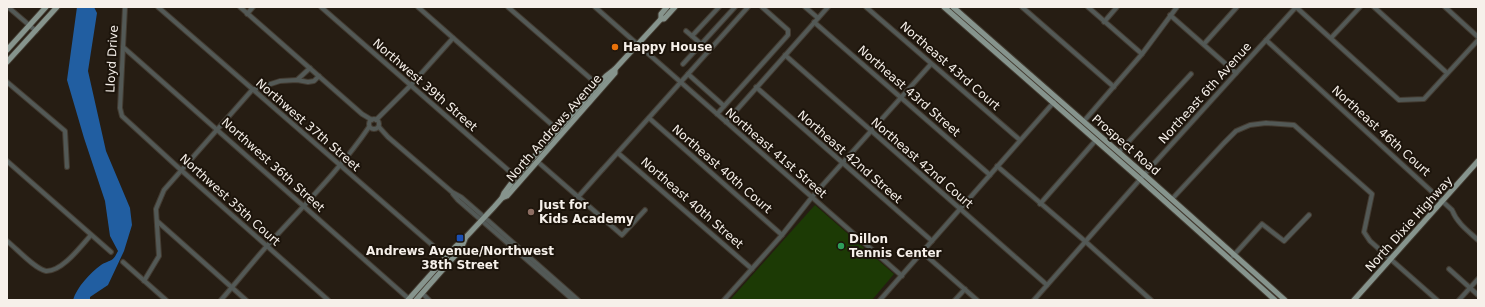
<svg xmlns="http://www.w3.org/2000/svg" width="1485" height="307" viewBox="0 0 1485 307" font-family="'DejaVu Sans',sans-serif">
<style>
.green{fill:#1c3a05}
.water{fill:#215ea1}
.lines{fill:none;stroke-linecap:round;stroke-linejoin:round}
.minor-casing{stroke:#433b31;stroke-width:6}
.major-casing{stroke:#433b31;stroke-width:7}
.minor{stroke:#535956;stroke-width:4}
.major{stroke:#86948d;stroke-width:5}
.food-dot{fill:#e8710a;stroke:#1c140b;stroke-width:1.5}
.education-dot{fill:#8d6e63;stroke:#1c140b;stroke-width:1.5}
.transit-dot{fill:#1a4fb4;stroke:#1c140b;stroke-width:1.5}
.leisure-dot{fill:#2e9e5b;stroke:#1c140b;stroke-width:1.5}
.labels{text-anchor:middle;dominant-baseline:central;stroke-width:4;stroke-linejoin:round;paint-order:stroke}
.poi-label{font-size:12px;font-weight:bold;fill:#f6f0ea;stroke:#1c140b;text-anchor:start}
.street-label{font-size:12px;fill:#f6f0ea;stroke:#1c140b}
</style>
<rect width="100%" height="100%" fill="#261d13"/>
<!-- green -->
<path class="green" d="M815,205L894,274L872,300H730Z"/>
<!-- water -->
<path class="water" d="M77,7H94L97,13L88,71L106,151L130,208L132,225L124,251L108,285L90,297V300H73C77,287 90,273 101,265C111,259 112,263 118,251L110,236L105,201L84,138L67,80Z"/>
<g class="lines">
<defs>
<g id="minor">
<path d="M8,7L36,31"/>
<path d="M125,7L120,108L122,116L181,170L328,300"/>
<path d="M158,7L446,257"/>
<path d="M240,7L362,114L372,120"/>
<path d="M321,7L516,177"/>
<path d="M418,7L559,131"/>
<path d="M508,7L598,85"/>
<path d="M595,7L902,276"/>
<path d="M805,7L818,18"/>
<path d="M866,7L1020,140"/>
<path d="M1022,7L1114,87"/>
<path d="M1088,7L1142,54"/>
<path d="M1296,7L1399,100L1424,99L1478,40"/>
<path d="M1374,7L1447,73"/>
<path d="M1445,7L1478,37"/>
<path d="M247,14L253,7"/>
<path d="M1170,15L1236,73"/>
<path d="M814,22L990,175"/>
<path d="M1104,22L1117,7"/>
<path d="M686,31L692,36L719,7"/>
<path d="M692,36L709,51"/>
<path d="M1331,38L1360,7"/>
<path d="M1266,40L1452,210C1457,223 1468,231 1478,240"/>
<path d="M1204,44L1237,7"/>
<path d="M123,47L409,299"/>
<path d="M785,55L1047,285"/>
<path d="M683,64L735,7"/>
<path d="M688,74L724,106"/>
<path d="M297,80L310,68"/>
<path d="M7,82L65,131L67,167"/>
<path d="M756,87L932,241"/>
<path d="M717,114L788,35V30L762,7"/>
<path d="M649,118L782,235"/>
<circle cx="374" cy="124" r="5"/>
<path d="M376,120L410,86L453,38"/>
<path d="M1084,121L1142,54L1177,7"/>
<path d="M726,122L828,7"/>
<path d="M379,127L388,137L452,192L461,197L484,217L578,300"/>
<path d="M1119,152L1191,74"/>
<path d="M618,153L752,269"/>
<path d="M7,161L111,252"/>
<path d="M538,162L622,235L645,210"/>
<path d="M997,166L1086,242L1151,300"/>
<path d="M603,169L748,7"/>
<path d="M453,194L458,200L573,300"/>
<path d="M578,197L602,170"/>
<path d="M1172,199L1224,143L1236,131L1250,125L1266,123L1294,125L1372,194L1364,232L1370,241L1437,300"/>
<path d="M1040,204L1096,140"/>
<path d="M157,221L246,300"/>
<path d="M7,241C16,248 35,269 46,271C62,272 81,246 91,235"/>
<path d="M922,252L977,300"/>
<path d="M1233,256L1262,224L1284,241L1309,215"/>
<path d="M123,262L166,300"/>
<path d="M1449,269L1478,295"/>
<path d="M144,281L159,256L156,209L164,190L252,90L280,81L297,80L308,82L314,81L319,76"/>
<path d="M422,293L429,300"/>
<path d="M221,300C236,283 251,264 266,247C301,208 340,170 369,127"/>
<path d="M724,300L782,235L812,197L931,64"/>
<path d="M880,300L1054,102"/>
<path d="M955,300L965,289"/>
<path d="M1034,300L1151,167L1296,7"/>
<path d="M1459,300L1478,279"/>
</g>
<g id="major">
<path d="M944,7L1140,179L1275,300"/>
<path d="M953,7L1139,170L1285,300"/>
<path d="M661,19V14L667,7"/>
<path d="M7,50L46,7"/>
<path d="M7,62L57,7"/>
<path d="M502,198L507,196L615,73V69"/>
<path d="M408,300L456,246L466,237L494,207L502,198L504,193L516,177L606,76L615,69L661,19H664L675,7"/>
<path d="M416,300L461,249L465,239"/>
<path d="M1354,300L1478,161"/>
</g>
</defs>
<!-- minor casing -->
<use href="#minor" class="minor-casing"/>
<!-- major casing -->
<use href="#major" class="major-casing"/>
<!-- minor -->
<use href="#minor" class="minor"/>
<!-- major -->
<use href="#major" class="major"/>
</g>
<!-- markers -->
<circle class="food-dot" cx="615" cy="47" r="4"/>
<circle class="education-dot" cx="531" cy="212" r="4"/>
<rect class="transit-dot" x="456" y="234" width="8" height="8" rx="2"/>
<circle class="leisure-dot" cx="841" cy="246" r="4"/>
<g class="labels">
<!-- poi labels -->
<g class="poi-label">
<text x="623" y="47">Happy House</text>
<text x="539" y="205">Just for<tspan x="539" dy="14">Kids Academy</tspan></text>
<text x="849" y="239">Dillon<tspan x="849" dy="14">Tennis Center</tspan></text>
<text x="460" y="251" text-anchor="middle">Andrews Avenue/Northwest<tspan x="460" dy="14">38th Street</tspan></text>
</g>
<!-- street labels -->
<g class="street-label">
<text transform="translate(112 59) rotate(-87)">Lloyd Drive</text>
<text transform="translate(950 66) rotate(41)">Northeast 43rd Court</text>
<text transform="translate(425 85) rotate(41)">Northwest 39th Street</text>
<text transform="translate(909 91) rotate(41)">Northeast 43rd Street</text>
<text transform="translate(1205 93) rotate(-48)">Northeast 6th Avenue</text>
<text transform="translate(308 125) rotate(41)">Northwest 37th Street</text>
<text transform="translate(554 128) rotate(-49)">North Andrews Avenue</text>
<text transform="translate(1381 131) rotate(42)">Northeast 46th Court</text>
<text transform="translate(1126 145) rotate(41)">Prospect Road</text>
<text transform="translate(776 153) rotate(41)">Northeast 41st Street</text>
<text transform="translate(850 157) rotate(41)">Northeast 42nd Street</text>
<text transform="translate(922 163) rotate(41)">Northeast 42nd Court</text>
<text transform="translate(273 165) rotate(42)">Northwest 36th Street</text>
<text transform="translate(722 169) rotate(41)">Northeast 40th Court</text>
<text transform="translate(230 200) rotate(42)">Northwest 35th Court</text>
<text transform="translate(692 203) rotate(41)">Northeast 40th Street</text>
<text transform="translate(1409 224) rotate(-48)">North Dixie Highway</text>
</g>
</g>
<!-- border -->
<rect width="1485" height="307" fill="none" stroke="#f6f0ea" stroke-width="16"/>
</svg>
